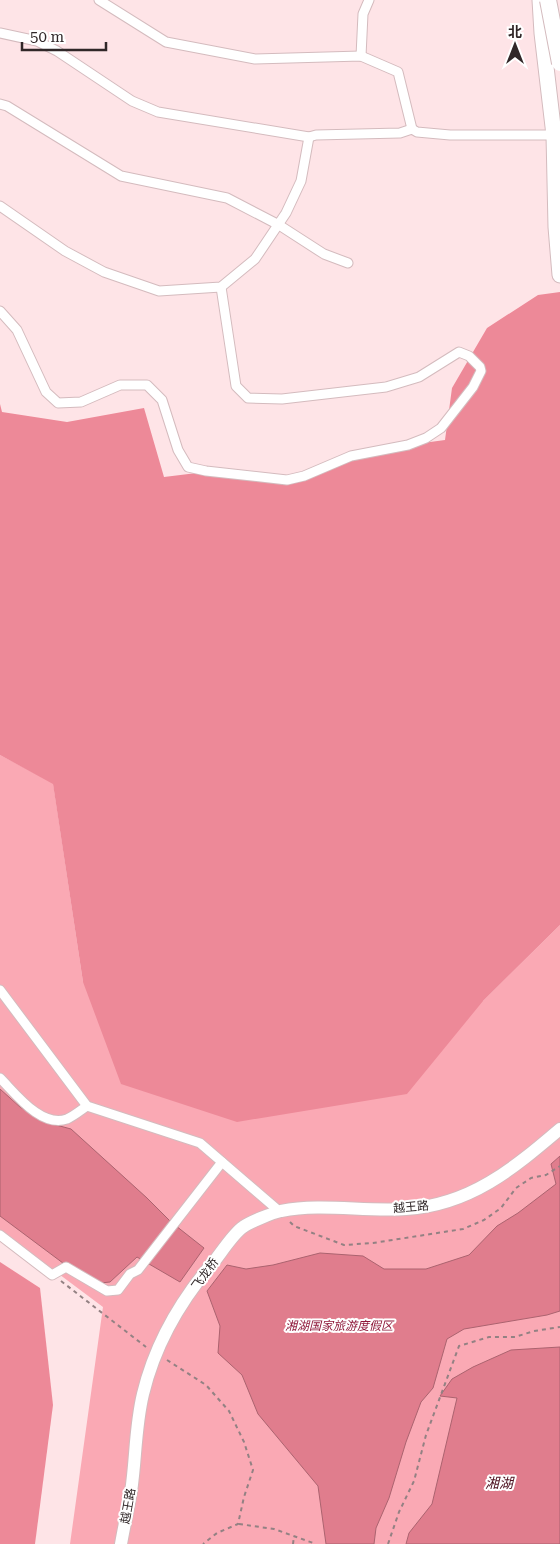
<svg xmlns="http://www.w3.org/2000/svg" width="560" height="1544" viewBox="0 0 560 1544" font-family="'Roboto Serif','Noto Sans SC',serif">
<style>
.green{fill:#faa9b4}
.forest{fill:#ed8998}
.water{fill:#e07d8d;stroke:#ab636f}
.lines{fill:none;stroke-linecap:round;stroke-linejoin:round}
.street-casing{stroke:#d4bbbe;stroke-width:11}
.secondary-casing{stroke:#d4bbbe;stroke-width:14}
.primary-casing{stroke:#d4bbbe;stroke-width:17}
.highway-casing{stroke:#d4bbbe;stroke-width:18}
.path{stroke:#938183;stroke-width:2;stroke-dasharray:4 4;stroke-linecap:butt}
.street{stroke:#fff;stroke-width:9}
.secondary{stroke:#fff;stroke-width:12}
.primary{stroke:#fff;stroke-width:15}
.highway{stroke:#fff;stroke-width:16}
.highway-bridge-casing{stroke:#d4bbbe;stroke-width:18;stroke-linecap:butt}
.highway-bridge{stroke:#fff;stroke-width:16}
.labels{text-anchor:middle;dominant-baseline:central;stroke-width:4;stroke-linejoin:round;paint-order:stroke}
.street-label{font-size:12px;fill:#302728;stroke:#fff}
.park-label{font-size:12px;font-style:italic;fill:#8f183a;stroke:#fff}
.water-label{font-size:14px;font-style:italic;fill:#4d101f;stroke:#fff}
</style>
<rect width="100%" height="100%" fill="#fee4e7"/>
<!-- green -->
<path class="green" d="M0,755L53,783L83,982L483,1001L560,925V1544H70L103,1307L0,1230Z"/>
<!-- forest -->
<g class="forest">
<path d="M560,292V925L483,1001L407,1094L237,1122L121,1084L83,982L53,784L0,755V404L2,412L67,422L144,408L164,477L213,471L289,484L349,453L445,440L452,388L487,328L538,295Z"/>
<path d="M0,1262L40,1288L53,1405L35,1544H0Z"/>
</g>
<!-- water -->
<g class="water">
<path d="M0,1089L20,1107L45,1122L71,1129L147,1198L171,1222L204,1248L180,1282L137,1257L110,1282L91,1284L0,1216Z"/>
<path d="M560,1156V1311L547,1315L464,1329L447,1339L433,1388L421,1402L406,1442L389,1498L376,1528L374,1544H326L318,1486L258,1414L242,1375L218,1353L220,1326L207,1291L227,1265L246,1269L273,1265L320,1253L363,1256L384,1269H426L469,1255L497,1226L518,1213L556,1184L551,1164Z"/>
<path d="M560,1347V1544H406L409,1533L432,1504L457,1398L440,1396L452,1379L473,1367L511,1350Z"/>
</g>
<g class="lines">
<defs>
<g id="street">
<path d="M99,0L166,42L255,59L361,56L398,72L412,129"/>
<path d="M0,33L37,41L57,51L132,101L158,112L309,137L316,135L400,133L412,129L417,132L450,135H554"/>
<path d="M361,56L363,14L369,0"/>
<path d="M0,104L7,106L121,176L227,198L279,225L324,254L348,263"/>
<path d="M0,206L65,251L104,272L159,291L221,287L255,259L286,213L301,181L309,137"/>
<path d="M0,311L17,330L46,392L58,403L81,402L120,385H147L162,400L178,450L188,467L206,471L287,480L304,476L351,456L408,445L426,438L441,428L473,387L481,371L480,367L469,356L459,352L419,377L386,387L282,399L248,398L236,386L221,287"/>
<path d="M0,990L87,1106L200,1143L279,1211"/>
<path d="M0,1078C16,1094 41,1128 67,1119C74,1116 81,1110 87,1106"/>
<path d="M0,1235L52,1275L66,1267L107,1291L118,1290L130,1274L138,1270L222,1162"/>
</g>
<path id="secondary" d="M121,1544C124,1527 128,1509 131,1492C136,1459 135,1427 143,1394C155,1344 182,1298 216,1259C223,1250 234,1233 243,1227C250,1222 272,1213 281,1211C322,1203 364,1212 406,1209C470,1205 513,1169 560,1129"/>
<path id="primary" d="M540,0L542,33L554,135L556,227L560,275"/>
<path id="highway" d="M554,135L560,145"/>
</defs>
<!-- street casing -->
<use href="#street" class="street-casing"/>
<!-- secondary casing -->
<use href="#secondary" class="secondary-casing"/>
<!-- primary casing -->
<use href="#primary" class="primary-casing"/>
<!-- highway casing -->
<use href="#highway" class="highway-casing"/>
<!-- path -->
<g class="path">
<path d="M290,1222L294,1226L344,1245L373,1243L463,1229L484,1220L501,1208L516,1188L531,1178L546,1175L560,1166"/>
<path d="M61,1281L146,1347"/>
<path d="M167,1360L206,1385L229,1411L244,1442L253,1470L244,1497L238,1524L217,1533L203,1544"/>
<path d="M239,1524L274,1529L316,1544"/>
<path d="M293,1544L294,1536"/>
<path d="M388,1544L399,1512L414,1481L426,1435L459,1346L489,1337H515L534,1331L560,1327"/>
</g>
<!-- street -->
<use href="#street" class="street"/>
<!-- secondary -->
<use href="#secondary" class="secondary"/>
<!-- primary -->
<use href="#primary" class="primary"/>
<!-- highway -->
<use href="#highway" class="highway"/>
<defs>
<path id="highway-bridge" d="M548,0L560,63"/>
</defs>
<!-- highway-bridge casing -->
<use href="#highway-bridge" class="highway-bridge-casing"/>
<!-- highway-bridge -->
<use href="#highway-bridge" class="highway-bridge"/>
</g>
<g class="labels">
<!-- street labels -->
<g class="street-label">
<text transform="translate(411 1207) rotate(-5)">越王路</text>
<text transform="translate(205 1274) rotate(-54)">飞龙桥</text>
<text transform="translate(128 1506) rotate(-80)">越王路</text>
</g>
<!-- park labels -->
<g class="park-label">
<text x="339" y="1326">湘湖国家旅游度假区</text>
</g>
<!-- water labels -->
<g class="water-label">
<text x="499" y="1483">湘湖</text>
</g>
</g>
<!-- north arrow -->
<g transform="translate(515 45)" stroke="#ffffff" stroke-width="4" paint-order="stroke">
<path d="M0-4L9 19L0 12L-9 19Z" fill="#302728"/>
<text y="-8" font-size="14" font-weight="bold" text-anchor="middle" fill="#302728">北</text>
</g>
<!-- scale -->
<path d="M22 42v8h84v-8" fill="none" stroke="#302728" stroke-width="2.5"/>
<text x="30" y="42" font-size="15" fill="#302728" stroke="#ffffff" stroke-width="4" paint-order="stroke">50 m</text>
</svg>
